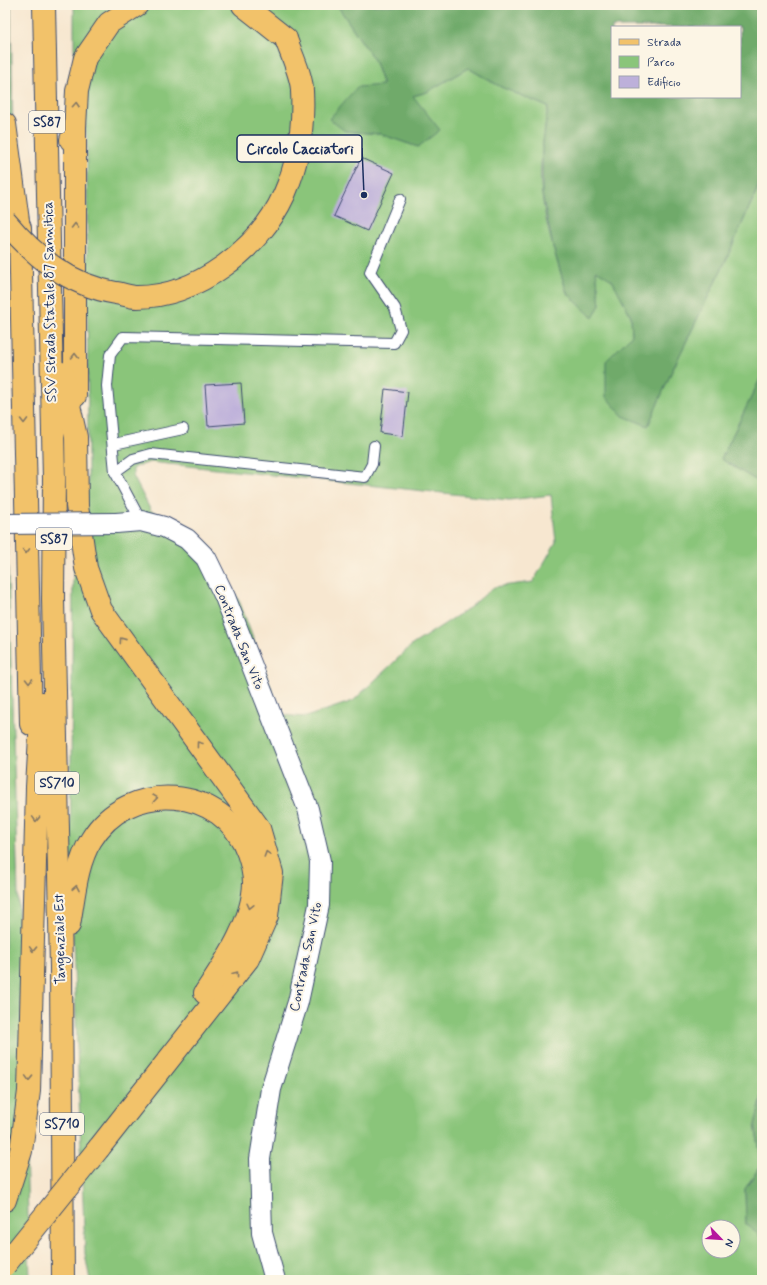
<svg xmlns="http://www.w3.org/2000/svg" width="767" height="1285" viewBox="0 0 767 1285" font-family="Mynerve,sans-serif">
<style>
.green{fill:#8ac57a;stroke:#527a6c;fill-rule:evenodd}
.forest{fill:#6faa6a;stroke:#456c64;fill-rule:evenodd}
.building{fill:#bdb0da}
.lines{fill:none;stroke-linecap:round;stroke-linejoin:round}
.service-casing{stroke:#3c4b6f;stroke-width:12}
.minor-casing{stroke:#3c4b6f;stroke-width:22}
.primary-casing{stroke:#3c4b6f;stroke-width:24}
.service{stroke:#fff;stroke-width:10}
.minor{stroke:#fff;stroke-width:20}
.primary{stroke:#f2c26a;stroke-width:22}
.minor-bridge-casing{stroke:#3c4b6f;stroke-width:22;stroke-linecap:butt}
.primary-bridge-casing{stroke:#3c4b6f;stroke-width:24;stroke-linecap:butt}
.minor-bridge{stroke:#fff;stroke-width:20}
.primary-bridge{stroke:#f2c26a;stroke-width:22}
.oneway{stroke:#867864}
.labels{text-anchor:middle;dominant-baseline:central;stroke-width:4;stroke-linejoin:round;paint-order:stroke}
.shield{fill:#fcf5e5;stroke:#5e6a86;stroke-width:1}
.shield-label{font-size:13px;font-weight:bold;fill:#1b2f5e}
.street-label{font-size:14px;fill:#1b2f5e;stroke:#fcf5e5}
.leader{fill:none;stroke:#1b2f5e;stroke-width:1.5}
.callout-dot{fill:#1b2f5e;stroke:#fcf5e5;stroke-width:1.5}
.callout{fill:#fcf5e5;stroke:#1b2f5e;stroke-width:1.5}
.callout-label{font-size:15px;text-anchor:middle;font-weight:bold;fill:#1b2f5e}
</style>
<rect width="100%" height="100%" fill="#fcf5e5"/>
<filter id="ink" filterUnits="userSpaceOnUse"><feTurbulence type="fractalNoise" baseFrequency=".025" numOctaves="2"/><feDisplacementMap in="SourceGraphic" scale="8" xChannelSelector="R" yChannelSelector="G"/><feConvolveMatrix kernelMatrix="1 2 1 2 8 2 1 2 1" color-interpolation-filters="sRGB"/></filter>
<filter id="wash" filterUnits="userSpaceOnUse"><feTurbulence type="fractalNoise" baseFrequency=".012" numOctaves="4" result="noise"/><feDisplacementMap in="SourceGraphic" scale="16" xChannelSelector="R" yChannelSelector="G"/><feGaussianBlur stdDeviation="0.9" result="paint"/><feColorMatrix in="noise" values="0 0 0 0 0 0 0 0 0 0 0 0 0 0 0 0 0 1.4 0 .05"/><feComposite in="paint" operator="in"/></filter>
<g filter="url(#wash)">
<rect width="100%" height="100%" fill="#f7e7d0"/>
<!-- green -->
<g class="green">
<path d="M74,5H337L374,60L383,86L345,131L380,134L418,147L413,96L427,92L468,68L501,87L548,107C544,136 538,166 542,195C546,228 557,261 567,293L600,305L596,270L612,279L631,316L632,336L606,361L648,426L671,373L726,260L762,179V375L721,459L762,484V1096L755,1125L762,1163L745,1189L746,1224L762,1238V1274L759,1280H90L85,1254L70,862L73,577L88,485L87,139L74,48ZM150,462L509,500L551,495L556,542L533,582L494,587L469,608L412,645L353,701L306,717L281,715L240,603L217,562L175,522L151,511L133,476V468ZM709,1227H733V1251H709Z"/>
<path d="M5,540H7L30,1280H5Z"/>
</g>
<!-- forest -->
<g class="forest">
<path d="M5,5H11L13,138L5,148Z"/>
<path d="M337,5H762V178L726,260L671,373L648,426L623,416L606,397V361L632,335L631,316L612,280L596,270L600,305L593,318L567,293L553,247L542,194V149L548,107L501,87L468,68L427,92L413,96L440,130L418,147L380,134L345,131L329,119L357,87L383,85L374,60ZM612,27H740V97H612Z"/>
<path d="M762,375V484L721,459Z"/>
<path d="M762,1096V1162L755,1125Z"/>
<path d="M762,1163V1238L746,1224L745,1189Z"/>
</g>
<g id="blocks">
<!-- building -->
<g class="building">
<path d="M361,158L394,173L367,231L334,216Z"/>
<path d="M241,383L244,423L208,426L205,385Z"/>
<path d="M385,389L408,392L403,436L380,433Z"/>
</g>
</g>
</g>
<g filter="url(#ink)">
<use href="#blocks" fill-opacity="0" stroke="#3c4b6f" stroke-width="1"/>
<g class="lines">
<defs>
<g id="service">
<path d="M114,444L183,429"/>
<path d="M115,472L133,459L151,454L365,477L372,464L374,446"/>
<path d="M141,521L115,472L107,386L110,355L123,337L394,343L401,330L395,308L370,272L400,199"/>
</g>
<path id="minor" d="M116,523L141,521L164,527L187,539L206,558L225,597L308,809L320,861L319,905L298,1002L271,1089L260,1159L262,1233L275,1280"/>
<g id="primary">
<path d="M44,5L54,479L53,599L61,967L63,1280"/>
<path d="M243,5L286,39"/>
<path d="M5,124L21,243"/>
<path d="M75,127V396"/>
<path d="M71,140L75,127L77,91L85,58L109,23L137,5"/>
<path d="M20,228L31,724"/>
<path d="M62,373L76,437L77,506L86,568L101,610L259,828L272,873L267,916L248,959L99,1148"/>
<path d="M69,925C74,898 76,864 91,840C128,778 224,785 248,853C251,862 254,874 254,883C253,922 226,961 205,993"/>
<path d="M5,1200L21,1151L29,1091L37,787L42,703"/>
</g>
</defs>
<!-- service casing -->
<use href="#service" class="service-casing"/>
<!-- minor casing -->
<use href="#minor" class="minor-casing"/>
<!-- primary casing -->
<use href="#primary" class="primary-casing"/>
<!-- service -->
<use href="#service" class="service"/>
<!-- minor -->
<use href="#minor" class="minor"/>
<!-- primary -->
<use href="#primary" class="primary"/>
<defs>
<path id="minor-bridge" d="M5,524L116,523"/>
<g id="primary-bridge">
<path d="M5,221C35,257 69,285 116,293C123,294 130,297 137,297C197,297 260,248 284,195C298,163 304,126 302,91C302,76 291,54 286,39"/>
<path d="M5,1265L99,1148"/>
</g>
</defs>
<!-- minor-bridge casing -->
<use href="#minor-bridge" class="minor-bridge-casing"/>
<!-- primary-bridge casing -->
<use href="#primary-bridge" class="primary-bridge-casing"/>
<!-- minor-bridge -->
<use href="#minor-bridge" class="minor-bridge"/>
<!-- primary-bridge -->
<use href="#primary-bridge" class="primary-bridge"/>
</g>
<!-- one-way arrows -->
<defs><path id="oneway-chevron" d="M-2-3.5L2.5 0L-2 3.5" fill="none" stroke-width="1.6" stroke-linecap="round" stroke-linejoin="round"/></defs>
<g class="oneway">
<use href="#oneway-chevron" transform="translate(76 105) rotate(-86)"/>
<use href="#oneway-chevron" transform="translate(75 226) rotate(-90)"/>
<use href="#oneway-chevron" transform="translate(75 356) rotate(-90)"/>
<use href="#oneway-chevron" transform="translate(24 421) rotate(89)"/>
<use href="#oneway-chevron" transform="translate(26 551) rotate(89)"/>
<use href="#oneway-chevron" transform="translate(122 640) rotate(-125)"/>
<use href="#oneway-chevron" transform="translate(29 681) rotate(89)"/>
<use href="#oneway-chevron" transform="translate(199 744) rotate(-127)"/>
<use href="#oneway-chevron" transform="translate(155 798) rotate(-8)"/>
<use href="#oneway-chevron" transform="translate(36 819) rotate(92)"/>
<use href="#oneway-chevron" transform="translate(267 854) rotate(-107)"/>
<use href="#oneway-chevron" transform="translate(76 888) rotate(-79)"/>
<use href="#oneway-chevron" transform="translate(250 906) rotate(103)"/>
<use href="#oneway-chevron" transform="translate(33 949) rotate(92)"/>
<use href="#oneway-chevron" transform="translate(236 974) rotate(-52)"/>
<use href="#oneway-chevron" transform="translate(29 1078) rotate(92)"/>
</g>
</g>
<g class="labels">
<!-- shield labels -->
<g class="shield">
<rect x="29" y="111" width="36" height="22" rx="3"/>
<rect x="36" y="528" width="36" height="22" rx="3"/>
<rect x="35" y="772" width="44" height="22" rx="3"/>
<rect x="40" y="1113" width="44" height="22" rx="3"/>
</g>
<g class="shield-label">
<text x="47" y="122">SS87</text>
<text x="54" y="539">SS87</text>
<text x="57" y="783">SS710</text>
<text x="62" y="1124">SS710</text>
</g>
<!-- street labels -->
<g class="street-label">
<text transform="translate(50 302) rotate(-91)">SSV Strada Statale 87 Sannitica</text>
<text transform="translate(239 637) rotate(68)">Contrada San Vito</text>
<text transform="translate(60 939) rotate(-91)">Tangenziale Est</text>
<text transform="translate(306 957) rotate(-78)">Contrada San Vito</text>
</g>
</g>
<!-- callouts -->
<path class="leader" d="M364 195L362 148"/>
<circle class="callout-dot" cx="364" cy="195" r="4"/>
<rect class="callout" x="237" y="135" width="125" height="27" rx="4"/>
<g class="callout-label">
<text x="300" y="154">Circolo Cacciatori</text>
</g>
<!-- margin -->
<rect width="767" height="1285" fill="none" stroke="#fcf5e5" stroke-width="20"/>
<!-- legend -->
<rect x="611" y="26" width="130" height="72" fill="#fcf5e5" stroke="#a2a6af"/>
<rect x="619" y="39" width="20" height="6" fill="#f2c26a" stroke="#a2a6af"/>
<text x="647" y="46" font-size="12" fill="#1b2f5e">Strada</text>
<rect x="619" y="56" width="20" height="12" fill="#8ac57a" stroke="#a2a6af"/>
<text x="647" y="66" font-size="12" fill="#1b2f5e">Parco</text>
<rect x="619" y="76" width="20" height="12" fill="#bdb0da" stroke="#a2a6af"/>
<text x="647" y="86" font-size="12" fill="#1b2f5e">Edificio</text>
<!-- north arrow -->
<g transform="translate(721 1239) rotate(115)"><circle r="19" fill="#fcf5e5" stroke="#a2a6af"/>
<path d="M0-3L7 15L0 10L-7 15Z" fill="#b5179e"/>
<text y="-6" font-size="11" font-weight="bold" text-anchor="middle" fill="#1b2f5e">N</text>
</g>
</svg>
